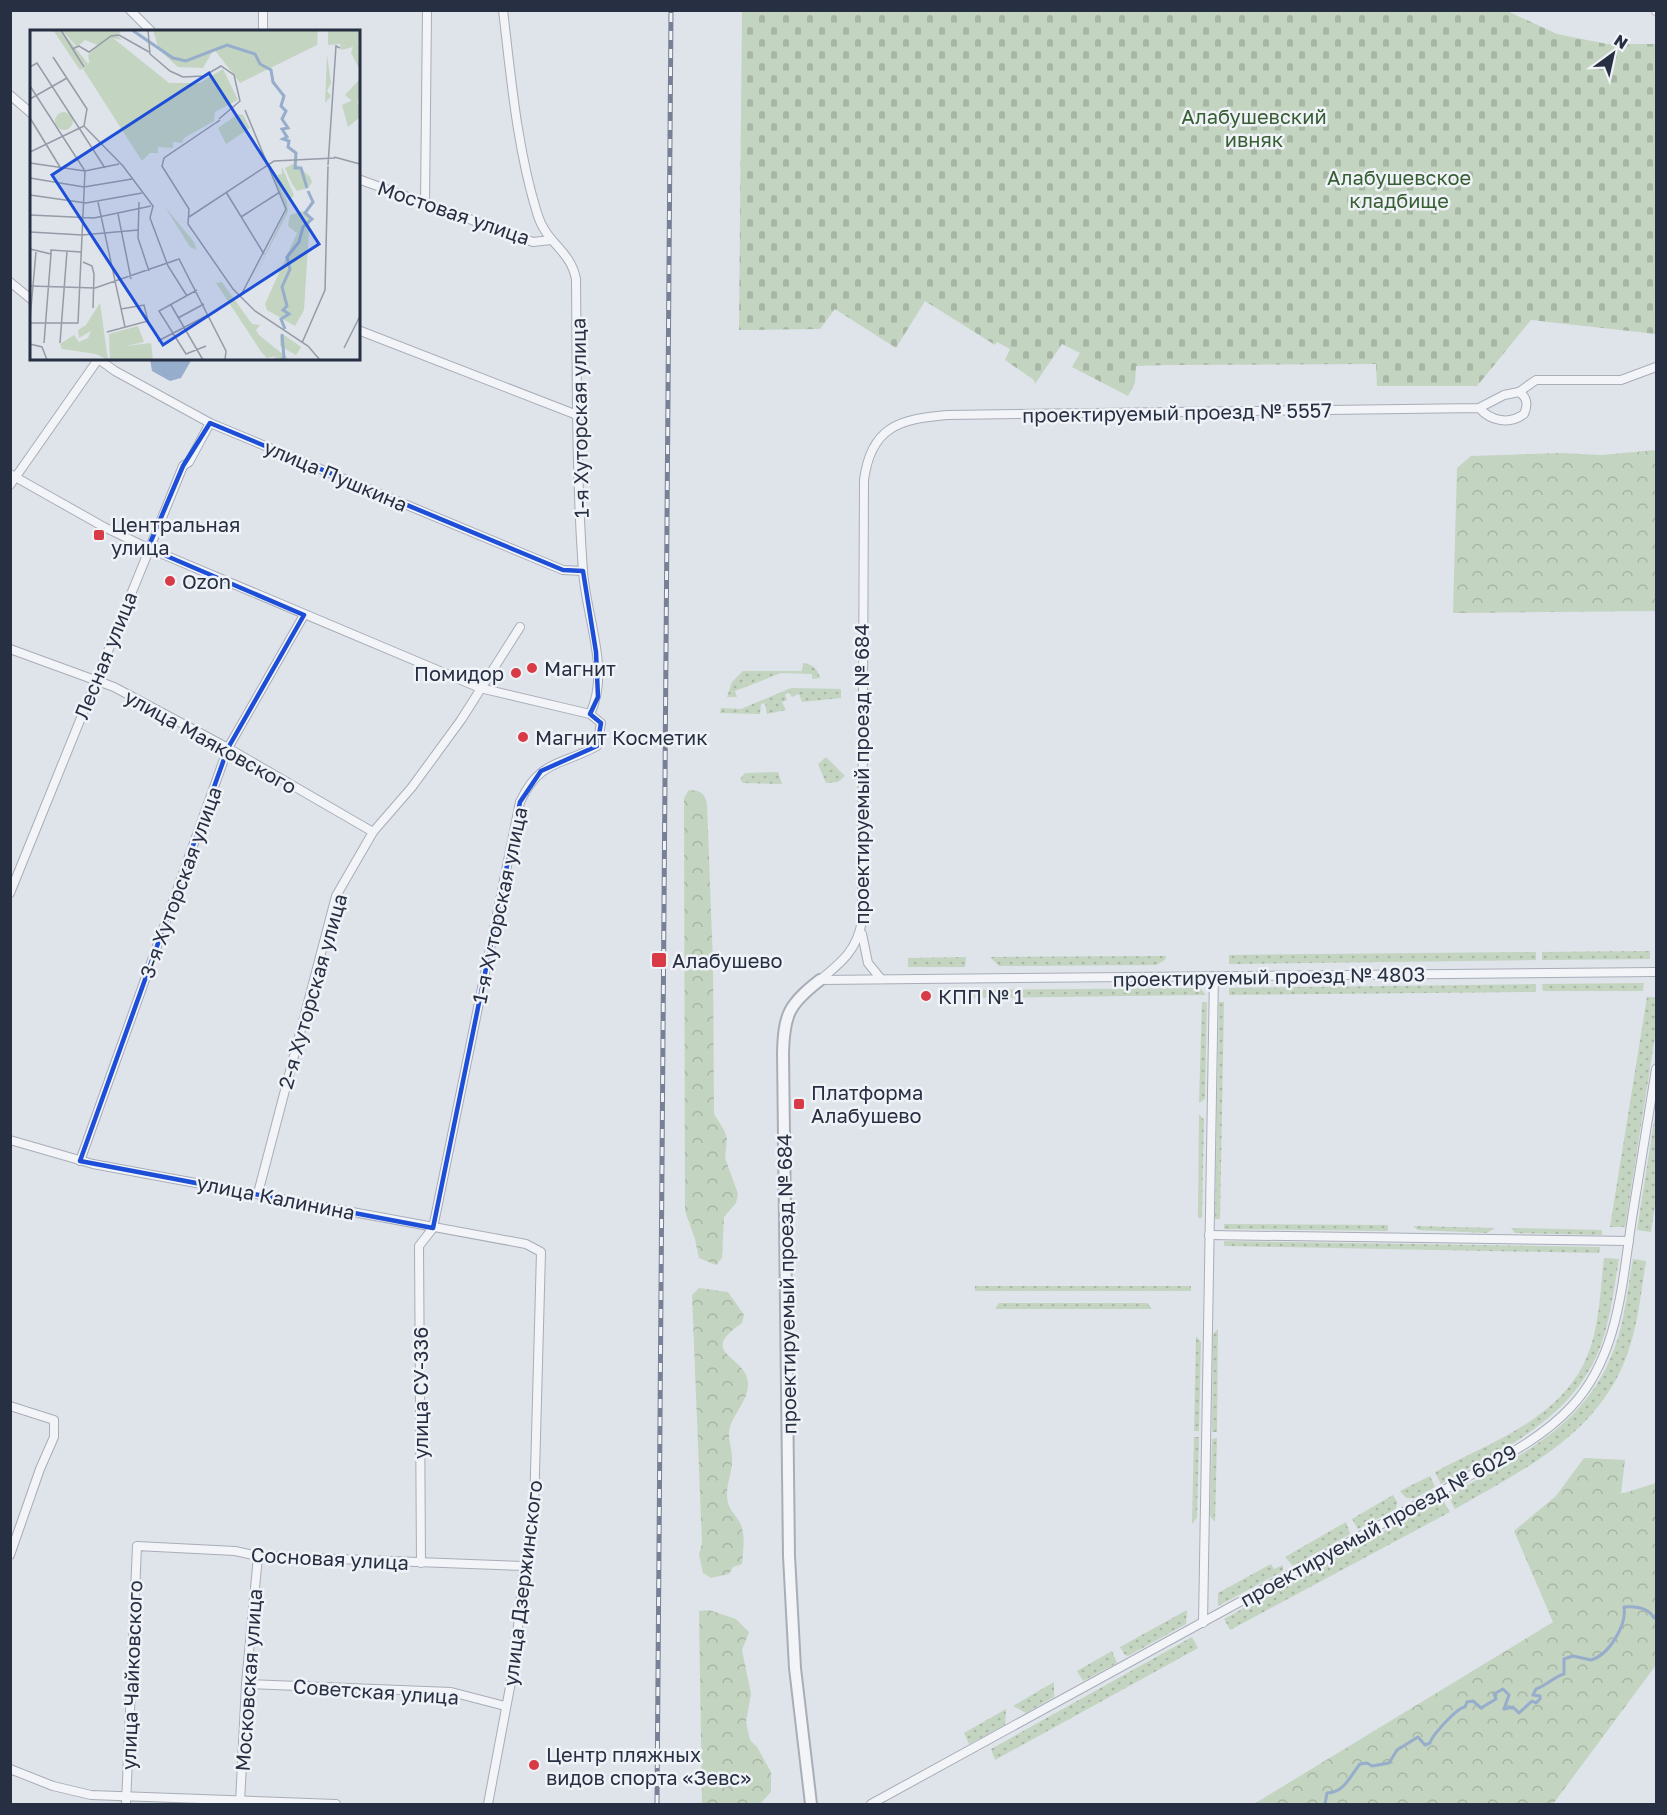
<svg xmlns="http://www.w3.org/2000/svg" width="1667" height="1815" viewBox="0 0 1667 1815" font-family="'Golos Text',sans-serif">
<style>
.grass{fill:url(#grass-dots)}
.forest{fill:url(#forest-crowns)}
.cemetery{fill:url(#cemetery-stones)}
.water{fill:#97adcc}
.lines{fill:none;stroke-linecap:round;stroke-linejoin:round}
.stream{stroke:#97adcc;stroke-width:3}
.minor-casing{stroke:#a8adb8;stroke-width:10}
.tertiary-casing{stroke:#a8adb8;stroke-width:14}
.minor{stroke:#f2f4f8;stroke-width:8}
.tertiary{stroke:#f2f4f8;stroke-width:10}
.rail-casing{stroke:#778094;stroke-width:5}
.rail{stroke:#eff2f7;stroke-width:3;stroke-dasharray:9;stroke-linecap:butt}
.marked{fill:none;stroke:#1d4ed8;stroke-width:4.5;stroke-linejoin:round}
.poi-dot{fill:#d83b46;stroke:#eff2f7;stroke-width:2}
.labels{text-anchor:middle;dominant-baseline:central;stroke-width:5;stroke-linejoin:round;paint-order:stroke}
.park-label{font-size:20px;fill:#385f33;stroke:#eff2f7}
.street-label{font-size:20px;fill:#272f42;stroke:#eff2f7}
.poi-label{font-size:20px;fill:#272f42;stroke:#eff2f7;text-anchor:start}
.inset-river{fill:none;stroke:#97adcc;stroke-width:3}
.inset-road{fill:none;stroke:#959ba7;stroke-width:1.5}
.view{fill:#1d4ed8;fill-opacity:0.15;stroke:#1d4ed8;stroke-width:3}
.inset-edge{fill:none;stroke:#272f42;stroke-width:3}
</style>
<defs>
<pattern id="grass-dots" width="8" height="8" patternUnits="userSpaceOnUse" patternTransform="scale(1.5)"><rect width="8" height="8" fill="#c3d4c0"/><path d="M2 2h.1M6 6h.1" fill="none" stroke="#a8b6a6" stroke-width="1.8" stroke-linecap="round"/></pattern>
<pattern id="forest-crowns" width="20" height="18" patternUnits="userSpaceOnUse" patternTransform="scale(1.5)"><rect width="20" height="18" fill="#c3d4c0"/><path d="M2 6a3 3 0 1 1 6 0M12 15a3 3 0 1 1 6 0" fill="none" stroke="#a8b6a6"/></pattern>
<pattern id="cemetery-stones" width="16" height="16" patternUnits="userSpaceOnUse" patternTransform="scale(1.5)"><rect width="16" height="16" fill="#c3d4c0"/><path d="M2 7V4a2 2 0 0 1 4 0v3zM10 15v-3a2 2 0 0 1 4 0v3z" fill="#a8b6a6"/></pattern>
</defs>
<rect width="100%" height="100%" fill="#dfe3ea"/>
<!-- grass -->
<g class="grass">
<path d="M803,663C812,664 818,669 820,678L812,679V674L781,673L735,691L737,697H727L732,682L743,671H802Z"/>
<path d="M791,688L841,689V698L802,702L799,694L792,697L789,692L785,695L787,700L782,702L786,710L767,714L765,703L761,704L760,714L720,713L721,708L741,709Z"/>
<path d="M826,757L845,776L838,782L826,783L818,764Z"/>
<path d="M778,772L782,784L743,783L740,779L745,773Z"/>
<path d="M1650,951V959L1542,960V952Z"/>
<path d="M1536,952V960L1229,964V955Z"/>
<path d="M1166,956L1165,960L1156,965L1019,966H999L990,957Z"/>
<path d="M966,957L965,967H908V958Z"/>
<path d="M1644,983L1643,991H1543L1542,984Z"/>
<path d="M1536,984V992L1229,995V988Z"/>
<path d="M1200,988L1206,995L972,998L971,990Z"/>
<path d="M1647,997H1656V1030L1625,1227H1610Z"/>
<path d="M1202,1002H1207L1205,1099L1199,1103Z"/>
<path d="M1219,1002H1224L1220,1219H1215Z"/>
<path d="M1656,1109V1198L1651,1232L1637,1230Z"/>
<path d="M1199,1114L1204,1120L1202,1218H1198Z"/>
<path d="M1224,1224L1388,1225V1231L1224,1229Z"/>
<path d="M1413,1226L1495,1228L1487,1233L1418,1230Z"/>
<path d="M1511,1228L1602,1230V1235L1515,1233Z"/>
<path d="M1224,1241L1600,1247L1599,1253L1224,1246Z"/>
<path d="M1604,1258L1619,1259C1614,1287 1611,1317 1601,1345C1574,1418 1505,1448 1441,1484L1435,1472C1498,1438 1573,1415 1593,1339C1600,1313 1601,1284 1604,1258Z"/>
<path d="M1633,1259L1646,1261C1641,1292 1638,1325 1627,1355C1598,1435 1524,1469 1455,1509L1448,1496C1526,1452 1597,1422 1621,1327C1626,1305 1629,1281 1633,1259Z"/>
<rect x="975" y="1286" width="216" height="5"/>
<path d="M999,1303H1147L1152,1309H995Z"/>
<path d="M1218,1329L1217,1432H1212L1213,1334Z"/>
<path d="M1196,1336L1201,1342L1199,1431H1194Z"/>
<path d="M1194,1437H1199L1197,1518L1192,1524Z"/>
<path d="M1217,1438L1215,1522L1210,1516L1212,1439Z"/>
<path d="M1430,1476L1435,1487L1415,1498H1406L1400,1491Z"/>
<path d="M1393,1495L1397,1502L1396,1509L1358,1529L1352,1519Z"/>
<path d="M1442,1499L1450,1512L1230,1630L1224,1619Z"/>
<path d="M1346,1522L1350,1534L1293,1566L1285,1557Z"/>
<path d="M1271,1564L1274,1569L1283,1565V1571L1218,1606V1593Z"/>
<path d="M1187,1610L1186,1624L1128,1656L1125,1655L1120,1647Z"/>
<path d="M1192,1637L1198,1648L995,1760L991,1749Z"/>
<path d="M1112,1651L1117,1663L1083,1681L1077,1671Z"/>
<path d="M1054,1682V1697L1026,1713L1013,1706Z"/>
<path d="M1006,1709L1005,1725L969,1744L964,1733Z"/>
</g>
<!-- forest -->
<g class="forest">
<path d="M1656,450V611L1453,613L1457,468L1471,456L1559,453L1602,455Z"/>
<path d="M689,790C700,790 705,793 707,804L713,964L714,1114L724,1130L727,1138L725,1158L738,1194L736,1203L724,1217L722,1258L716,1265L699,1258L695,1239L685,1211L684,798Z"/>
<path d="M699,1288L728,1292L744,1315L742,1323C695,1355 748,1355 748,1384C748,1403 728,1419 729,1435C729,1442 732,1450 732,1457C733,1473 724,1488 728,1503C730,1511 737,1516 740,1523C746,1536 743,1550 742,1564L733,1567L729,1574L711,1578L703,1573L699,1554L702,1544L692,1295Z"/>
<path d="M1584,1458L1625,1460L1621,1494L1656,1483V1665L1553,1804H1254L1553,1622L1514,1531L1556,1496Z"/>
<path d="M709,1610L736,1619L749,1632L742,1650L751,1694L746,1722L750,1740L757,1747L771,1772V1792L760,1804H702L699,1611Z"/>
</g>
<!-- cemetery -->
<path class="cemetery" d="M1507,11L1557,34L1607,44H1656V334L1531,320L1477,386H1377L1376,364L1166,365L1136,366L1135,383L1128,396L1072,367L1080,353L1062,344L1035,384L1034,380L1005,360L1010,349L997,342L995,345L925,301L896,348L835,309L820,329L739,330L742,11Z"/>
<!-- water -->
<path class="water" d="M150,359L151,358L192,359L181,378L170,381L152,371Z"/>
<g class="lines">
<!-- stream -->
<path class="stream" d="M1325,1804L1327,1793C1345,1792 1350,1776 1360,1764L1367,1763L1372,1766L1389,1763L1397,1750L1418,1737L1425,1745L1430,1743C1432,1735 1458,1707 1465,1707L1467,1702L1473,1701L1481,1708L1496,1699L1494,1694L1503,1689L1509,1695L1504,1709L1513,1707L1519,1713L1532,1701L1536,1703L1540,1699V1696L1533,1695L1536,1689C1546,1686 1555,1676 1564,1674V1659L1573,1656L1591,1660C1609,1655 1627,1625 1624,1607C1636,1606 1648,1607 1654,1618L1656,1615"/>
<defs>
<g id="minor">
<path d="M130,10L152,32"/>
<path d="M503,10C511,78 517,148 537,213C546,244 570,249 576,279C577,376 576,474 583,571C586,617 611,671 590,714"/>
<path d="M1656,10V11"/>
<path d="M263,32V10"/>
<path d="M10,95L32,114"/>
<path d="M358,179L533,242L551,240"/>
<path d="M425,204L427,10"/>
<path d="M10,282L32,300"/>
<path d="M358,330L577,415"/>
<path d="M97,358L115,371L210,423L563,570L583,571"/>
<path d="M1519,392L1536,380H1621L1656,367"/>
<path d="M10,474L104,527L148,548L480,688L590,714L601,723L597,746C561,766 540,759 520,802L433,1228L419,1246L421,1563"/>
<path d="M10,485L99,358"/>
<path d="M10,649L114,687L228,748L373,832"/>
<path d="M10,893L183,466L189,462L210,423"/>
<path d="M862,934L868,963L881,979"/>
<path d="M820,980C842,962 857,950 862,921L864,480C871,427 899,419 947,415L1479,408L1504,395L1519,392C1528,398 1528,405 1524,414C1509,425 1491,421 1479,408"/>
<path d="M820,980L1656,972"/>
<path d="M10,1140L93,1164L526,1244L541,1252L534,1510L524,1566L514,1666L488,1804"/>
<path d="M80,1161L228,748L304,615"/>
<path d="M258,1193L336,896L373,832L412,787L461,720L520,627"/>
<path d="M1209,1235L1629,1241"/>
<path d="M10,1406L54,1420V1437L40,1469L10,1555"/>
<path d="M1203,1623L1214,976"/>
<path d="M246,1684L451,1692L505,1706"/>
<path d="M10,1769L53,1786L91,1795L336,1804"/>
<path d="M240,1803L246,1684L258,1556"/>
<path d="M126,1804L137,1546L235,1551L258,1556L524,1566"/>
<path d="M871,1804L1442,1491C1485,1466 1537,1444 1571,1407C1619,1356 1622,1283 1632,1218C1640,1169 1648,1119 1656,1069"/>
</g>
<path id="tertiary" d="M811,1804L795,1668L789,1556L783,1053C784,1014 789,1004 820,980"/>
</defs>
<!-- minor casing -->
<use href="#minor" class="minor-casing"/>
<!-- tertiary casing -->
<use href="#tertiary" class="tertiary-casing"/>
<!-- minor -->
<use href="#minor" class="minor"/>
<!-- tertiary -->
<use href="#tertiary" class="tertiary"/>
<defs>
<path id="rail" d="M657,1804L671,10"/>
</defs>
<!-- rail casing -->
<use href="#rail" class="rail-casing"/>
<!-- rail -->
<use href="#rail" class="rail"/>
</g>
<!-- marked area -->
<path class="marked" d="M210,423L563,570L583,571L596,652L598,697L590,714L601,723L597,746L541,771L520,802L433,1228L80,1161L228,748L304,615L148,548L183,466Z"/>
<!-- markers -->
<g class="poi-dot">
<rect x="93" y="529" width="12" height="12" rx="3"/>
<circle cx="170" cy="581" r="6"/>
<circle cx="532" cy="668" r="6"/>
<circle cx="516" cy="673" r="6"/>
<circle cx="523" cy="737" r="6"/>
<rect x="651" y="952" width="16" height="16" rx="3"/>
<circle cx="926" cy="996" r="6"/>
<rect x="793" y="1098" width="12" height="12" rx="3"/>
<circle cx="534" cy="1765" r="6"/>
</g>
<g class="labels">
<!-- park labels -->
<g class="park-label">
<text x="1254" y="116">Алабушевский<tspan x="1254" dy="23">ивняк</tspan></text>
<text x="1399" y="177">Алабушевское<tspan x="1399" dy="23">кладбище</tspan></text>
</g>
<!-- street labels -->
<g class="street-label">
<text transform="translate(454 212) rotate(19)">Мостовая улица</text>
<text transform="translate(1177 412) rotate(-1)">проектируемый проезд № 5557</text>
<text transform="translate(579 418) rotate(-91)">1-я Хуторская улица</text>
<text transform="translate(336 475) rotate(23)">улица Пушкина</text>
<text transform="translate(105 655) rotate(-68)">Лесная улица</text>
<text transform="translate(211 741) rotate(29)">улица Маяковского</text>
<text transform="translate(861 774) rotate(-90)">проектируемый проезд № 684</text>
<text transform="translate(180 882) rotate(-70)">3-я Хуторская улица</text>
<text transform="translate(499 905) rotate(-78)">1-я Хуторская улица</text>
<text transform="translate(1269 976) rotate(-1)">проектируемый проезд № 4803</text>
<text transform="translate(312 991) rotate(-74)">2-я Хуторская улица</text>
<text transform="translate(276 1197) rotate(11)">улица Калинина</text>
<text transform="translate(786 1284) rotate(-91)">проектируемый проезд № 684</text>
<text transform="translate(420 1393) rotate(-90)">улица СУ-336</text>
<text transform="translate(1378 1525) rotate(-29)">проектируемый проезд № 6029</text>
<text transform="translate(330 1558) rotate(3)">Сосновая улица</text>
<text transform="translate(522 1583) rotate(-83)">улица Дзержинского</text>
<text transform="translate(131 1675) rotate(-88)">улица Чайковского</text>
<text transform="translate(248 1680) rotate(-86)">Московская улица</text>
<text transform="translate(376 1691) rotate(4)">Советская улица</text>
</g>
<!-- poi labels -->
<g class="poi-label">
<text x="111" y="524">Центральная<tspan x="111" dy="23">улица</tspan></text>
<text x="182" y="581">Ozon</text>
<text x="544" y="668">Магнит</text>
<text x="504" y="673" text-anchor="end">Помидор</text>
<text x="535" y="737">Магнит Косметик</text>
<text x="672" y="960">Алабушево</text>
<text x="938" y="996">КПП № 1</text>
<text x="811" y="1092">Платформа<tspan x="811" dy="23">Алабушево</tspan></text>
<text x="546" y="1754">Центр пляжных<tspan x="546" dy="23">видов спорта «Зевс»</tspan></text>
</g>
</g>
<!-- overview -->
<g transform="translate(30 30)">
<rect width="330" height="330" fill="#dfe3ea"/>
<path d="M240,136L257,171L258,182L223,249L256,181Z" fill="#c3d4c0"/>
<path d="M32,0H93L87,5L92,10L83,8L60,35L58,25L68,15L55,10L47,17ZM123,0H288L287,15L210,53L184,19L173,38L148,37L129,20ZM298,0H330V40L321,23L323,17L311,20L310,14L298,15ZM297,25L301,53L297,61L301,66L295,73ZM330,49V68L326,74L315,65ZM25 91a9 9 0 1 1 18 0a9 9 0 1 1-18 0ZM208,84L213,85L220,98L196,114L188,98ZM265,133L280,147L282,152L278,158L267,161L262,154L255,138ZM252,137L264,165L260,170L247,145L252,144ZM135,177L164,212L167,220L160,217ZM273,181L280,185L274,280L265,296L237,280L235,274L267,203L258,196L260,185ZM192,252L222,294L230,295L226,300L229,305L260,330H243L246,326L237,328L232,323L186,253ZM70,273L78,330L66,324L32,319L30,314L44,305L49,312L58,308L61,301L49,308L48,300L56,295ZM108,296L114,312L96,316L121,313L123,330H80L79,304ZM254,305L271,317L266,325L250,316V306Z" fill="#c3d4c0"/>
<path d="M330,68V87L318,97L312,75L323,70L328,74Z" fill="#c3d4c0"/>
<path d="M83,8L139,53H170L193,39L208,70L185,82L184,91L154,108L152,113L143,112V118L128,117V123H120L112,131L53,39Z" fill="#c3d4c0"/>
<path d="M23,0H31L59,35L50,40Z" fill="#c3d4c0"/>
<path class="inset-river" d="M102,0L143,28L156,31L197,15L225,24L230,34L241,40L243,52L254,66L251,76L256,81L252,89L258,98L252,99L257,107L253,109L259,111L258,117L266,123L265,138H271L277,158M255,299L251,289L259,284L253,280L257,276L252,257L260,239L257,227L269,212L273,197L282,189L275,183L283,172L278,161M251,330L254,328L252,304"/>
<path class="inset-road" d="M31,0L54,37M118,0L120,24L140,41L153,47L174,46L191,36L204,45L210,71L189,89M42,19L49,16L59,22L81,6L89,5L119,22M23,27L57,79L54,96L93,136L123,176L120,188L138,236L157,266M0,37L7,33L75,138M0,56L55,141L48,293H0M0,69L37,48M0,88L30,137M186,93L190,90L134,128L132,136L159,179L158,194L203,259L225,281L278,316L290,330M0,122L54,96M304,127L330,134M0,133L55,141L89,134M298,135L306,16L310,18M0,148L54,157L102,149M196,162L234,224M0,165L56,173L112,163M68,172L95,297M109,172L108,208L119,241M88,184L101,249M0,185L64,188L121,176M159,187L244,131L305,128M211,187L250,162M0,202L52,205L108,200M0,219L21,224V220L51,222M53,232L62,236L64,244L63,278M0,256L65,258L149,229L196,321L195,330M167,260L129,281L156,324L176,316M210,267L256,179L215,80M141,275L173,330M148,288L174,274M0,289L6,222M77,302L118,291L114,275L91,279M128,311L178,285M14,313L21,224M30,313L37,221M272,313L295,260L298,136M0,314L12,317L17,330M314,318L330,286"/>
<path class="view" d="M179,43L289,214L133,315L22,145Z"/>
<rect width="330" height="330" class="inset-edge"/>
</g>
<!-- border -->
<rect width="1667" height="1815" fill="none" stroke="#272f42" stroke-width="24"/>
<!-- north arrow -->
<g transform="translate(1613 54) rotate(33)" stroke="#eff2f7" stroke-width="4.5" paint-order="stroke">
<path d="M0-4.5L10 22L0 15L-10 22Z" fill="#272f42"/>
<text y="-9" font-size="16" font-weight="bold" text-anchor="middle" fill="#272f42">N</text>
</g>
</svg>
